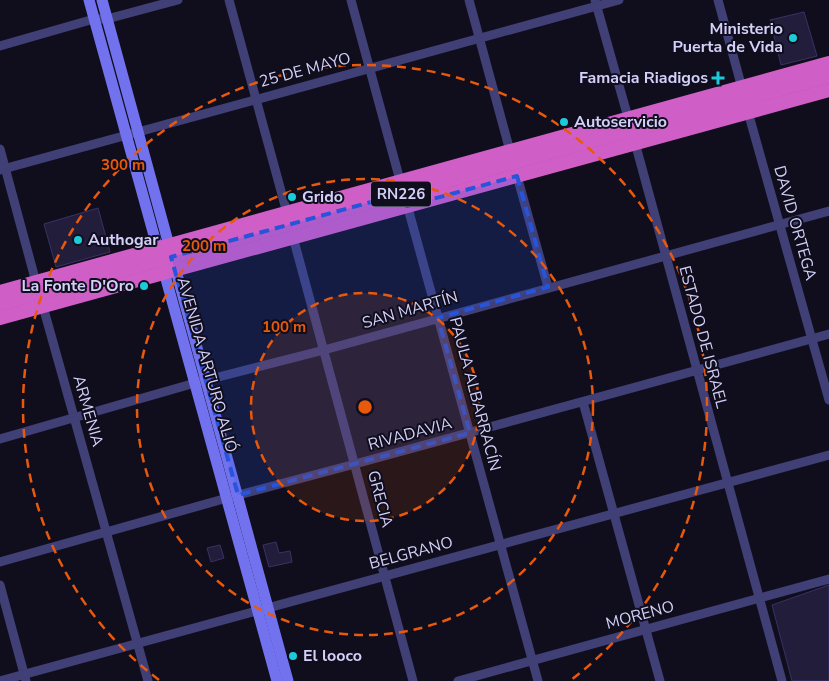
<svg xmlns="http://www.w3.org/2000/svg" width="829" height="681" viewBox="0 0 829 681" font-family="'Nunito Sans',sans-serif">
<style>
.building{fill:#221d3b;stroke:#3a3165}
.lines{fill:none;stroke-linecap:round;stroke-linejoin:round}
.minor{stroke:#403f76;stroke-width:9}
.secondary{stroke:#7272ee;stroke-width:11}
.trunk{stroke:#d05ec7;stroke-width:14}
.marked{fill:#2654da;fill-opacity:0.2;stroke:#2654da;stroke-width:4;stroke-dasharray:10 6;stroke-linejoin:round}
.ring{fill:none;stroke:#e8590c;stroke-width:2.5;stroke-dasharray:9 6}
.poi-dot{fill:#1bcbda;stroke:#100e1d;stroke-width:2}
.labels{text-anchor:middle;dominant-baseline:central;stroke-width:4;stroke-linejoin:round;paint-order:stroke}
.shield{fill:#100e1d;stroke:#9896b7;stroke-width:1}
.shield-label{font-size:15px;font-weight:bold;fill:#d3d0f9}
.poi-label{font-size:16px;font-weight:bold;fill:#d3d0f9;stroke:#100e1d;text-anchor:start}
.street-label{font-size:16px;fill:#d3d0f9;stroke:#100e1d}
.centre{fill:#e8590c;stroke:#100e1d;stroke-width:2.5}
.ring-label{font-size:15px;text-anchor:middle;font-weight:bold;fill:#e8590c;stroke:#100e1d;stroke-width:4;stroke-linejoin:round;paint-order:stroke}
</style>
<rect width="100%" height="100%" fill="#100e1d"/>
<!-- building -->
<g class="building">
<path d="M804,12L817,56L781,65L770,20Z"/>
<path d="M98,208L110,252L56,267L44,224Z"/>
<path d="M276,542L279,553L290,551L292,562L269,567L263,545Z"/>
<path d="M220,545L224,558L211,562L207,548Z"/>
<path d="M829,585V681H792L772,605Z"/>
</g>
<g class="lines">
<!-- minor -->
<g class="minor">
<path d="M229,0L287,213"/>
<path d="M351,0L401,184"/>
<path d="M469,0L510,151"/>
<path d="M595,0L629,121"/>
<path d="M718,0L742,88"/>
<path d="M0,46L94,19H107L178,0"/>
<path d="M748,112L829,400"/>
<path d="M634,139L782,681"/>
<path d="M0,149L37,286"/>
<path d="M0,170L619,0"/>
<path d="M517,176L548,287"/>
<path d="M406,201L538,681"/>
<path d="M293,237L413,681"/>
<path d="M42,303L148,681"/>
<path d="M583,402L660,681"/>
<path d="M0,439L195,383L324,350L829,211"/>
<path d="M0,562L227,498L355,464L829,334"/>
<path d="M0,585L26,681"/>
<path d="M0,681L829,455"/>
<path d="M458,681L829,579"/>
</g>
<!-- secondary -->
<g class="secondary">
<path d="M89,0L277,681"/>
<path d="M102,0L288,681"/>
</g>
<!-- trunk -->
<g class="trunk">
<path d="M0,292L829,63"/>
<path d="M0,304L829,76"/>
<path d="M0,318L829,90"/>
</g>
</g>
<!-- marked area -->
<path class="marked" d="M517,176L548,287L438,318L470,433L238,495L171,257L404,193L407,206Z"/>
<!-- distance rings -->
<circle cx="365" cy="407" r="114" fill="#e8590c" fill-opacity=".12"/>
<g class="ring">
<circle cx="365" cy="407" r="114"/>
<circle cx="365" cy="407" r="228"/>
<path d="M159 680A342 342 0 1 1 571 680"/>
</g>
<!-- markers -->
<g class="poi-dot">
<circle cx="793" cy="38" r="5"/>
<path d="M715.5 70.5h5v5h5v5h-5v5h-5v-5h-5v-5h5z"/>
<circle cx="564" cy="122" r="5"/>
<circle cx="292" cy="197" r="5"/>
<circle cx="78" cy="240" r="5"/>
<circle cx="144" cy="286" r="5"/>
<circle cx="293" cy="656" r="5"/>
</g>
<g class="labels">
<!-- shield labels -->
<rect class="shield" x="371" y="181.5" width="60" height="25" rx="4"/>
<g class="shield-label">
<text x="401" y="194">RN226</text>
</g>
<!-- poi labels -->
<g class="poi-label">
<text x="783" y="29" text-anchor="end">Ministerio<tspan x="783" dy="18">Puerta de Vida</tspan></text>
<text x="708" y="78" text-anchor="end">Famacia Riadigos</text>
<text x="574" y="122">Autoservicio</text>
<text x="302" y="197">Grido</text>
<text x="88" y="240">Authogar</text>
<text x="134" y="286" text-anchor="end">La Fonte D'Oro</text>
<text x="303" y="656">El looco</text>
</g>
<!-- street labels -->
<g class="street-label">
<text transform="translate(305 70) rotate(-15)">25 DE MAYO</text>
<text transform="translate(795 223) rotate(74)">DAVID ORTEGA</text>
<text transform="translate(410 310) rotate(-16)">SAN MARTÍN</text>
<text transform="translate(703 337) rotate(75)">ESTADO DE ISRAEL</text>
<text transform="translate(207 365) rotate(74)">AVENIDA ARTURO ALIÓ</text>
<text transform="translate(475 394) rotate(75)">PAULA ALBARRACÍN</text>
<text transform="translate(88 411) rotate(74)">ARMENIA</text>
<text transform="translate(410 434) rotate(-15)">RIVADAVIA</text>
<text transform="translate(380 499) rotate(75)">GRECIA</text>
<text transform="translate(411 553) rotate(-15)">BELGRANO</text>
<text transform="translate(640 615) rotate(-15)">MORENO</text>
</g>
</g>
<circle cx="365" cy="407" r="8" class="centre"/>
<g class="ring-label">
<text x="123" y="170">300 m</text>
<text x="204" y="251">200 m</text>
<text x="284" y="332">100 m</text>
</g>
</svg>
